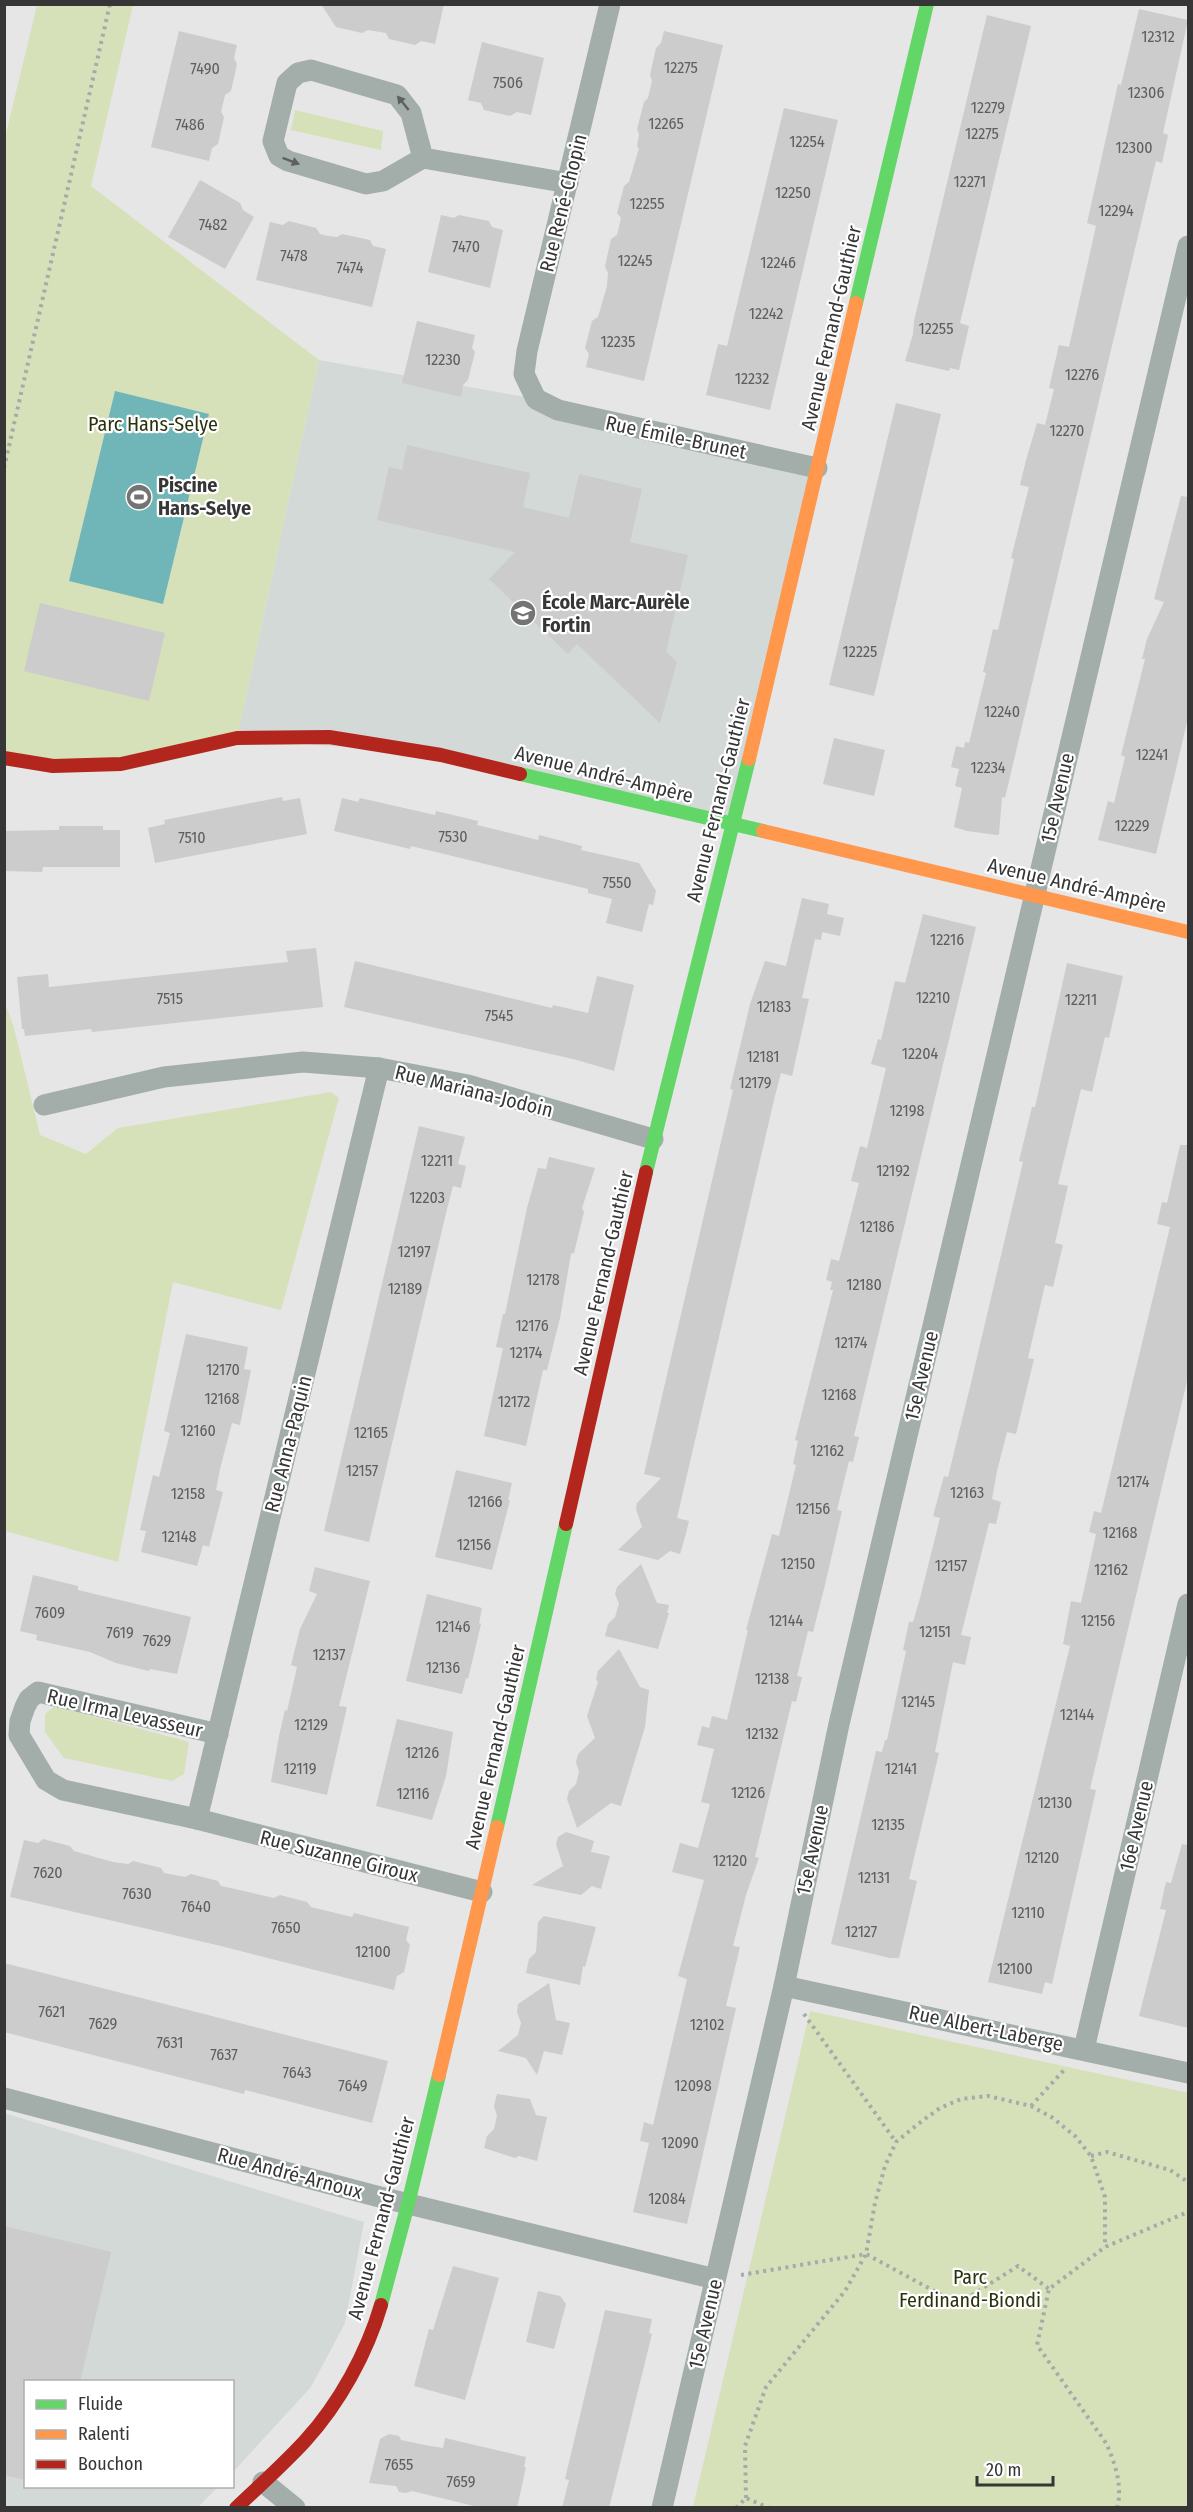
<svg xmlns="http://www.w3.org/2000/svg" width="1193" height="2512" viewBox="0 0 1193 2512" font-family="'Fira Sans Condensed',sans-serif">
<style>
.built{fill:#d3d9d6}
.green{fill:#d6e1b9}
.water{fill:#70b6b9}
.building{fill:#cbcccb}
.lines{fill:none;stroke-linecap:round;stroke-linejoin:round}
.path{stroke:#a4aba9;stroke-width:4;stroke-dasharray:3 4.5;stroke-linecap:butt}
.street{stroke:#a3adaa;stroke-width:21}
.fast{stroke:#63d668;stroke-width:14}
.slow{stroke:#ff974d;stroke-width:14}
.jam{stroke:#b3261e;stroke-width:14}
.oneway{fill:#5c605e}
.labels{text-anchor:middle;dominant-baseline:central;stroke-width:4.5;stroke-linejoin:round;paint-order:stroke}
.number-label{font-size:16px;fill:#5d5e5d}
.street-label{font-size:20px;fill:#353635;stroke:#fff}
.park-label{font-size:20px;fill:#2a320d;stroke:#fff}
.poi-label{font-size:20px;font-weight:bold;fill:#353635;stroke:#fff;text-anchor:start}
</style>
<rect width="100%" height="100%" fill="#e5e6e5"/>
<!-- built -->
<g class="built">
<path d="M319,360L536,399L817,468L733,825L441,755L237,738Z"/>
<path d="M4,2113L364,2222L345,2323L311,2387L233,2472L232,2382H26V2486L218,2487L198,2507H5Z"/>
</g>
<!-- green -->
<g class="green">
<path d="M37,5H133L91,186L319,360L237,738L121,764L4,758L5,138Z"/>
<path d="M295,110L383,131L381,150L291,130Z"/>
<path d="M5,1003L14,1028L40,1135L86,1154L118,1128L331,1092L339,1098L281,1310L173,1282L118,1562L5,1531Z"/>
<path d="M55,1706L189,1742L184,1774L172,1781L64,1758L45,1732V1714Z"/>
<path d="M810,2011L1188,2093V2507H693Z"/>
</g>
<!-- water -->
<path class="water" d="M115,391L209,414L163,604L69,581Z"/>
<!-- building -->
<g class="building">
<path d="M321,4H444L435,44L421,41L415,45L389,39L386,33L368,30L362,33L336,27Z"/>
<path d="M1139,9L1188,20L1163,133L1168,135L1162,163L1156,161L1138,236L1005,798L1002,797L999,834L997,835L967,831L954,827L962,788L955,786L959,769L951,767L956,746L964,748L965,742L969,743L986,673L983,672L993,629L998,630L1014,559L1011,558L1029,487L1020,485L1026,460L1037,423L1045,425L1054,389L1049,388L1059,345L1069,347L1096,226L1087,223L1118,84L1121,85Z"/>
<path d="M987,15L1031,26L960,323L969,326L959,370L950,368L949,371L905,361L913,334L914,321Z"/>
<path d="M179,31L237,45L234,58L237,64L231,91L225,95L221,112L224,117L218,144L212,148L209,161L151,147Z"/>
<path d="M664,31L723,45L644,381L586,367L589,354L585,348L592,321L598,317L607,286L608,273L605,266L611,239L617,235L621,218L617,213L624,186L629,182L639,148L637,147L639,134L637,129L644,102L648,98L652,81L650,75L656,48L661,43Z"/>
<path d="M482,42L544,58L531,115L517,112L510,116L484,110L481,103L468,100Z"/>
<path d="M784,108L838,120L770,410L706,395L718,344L727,346Z"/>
<path d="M200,180L240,203L243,210L254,217L225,269L168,237Z"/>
<path d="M441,215L454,218L459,215L489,221L492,227L503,230L490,288L428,272Z"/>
<path d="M289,221L316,228L320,234L328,236L337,237L342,234L370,240L373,246L386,249L372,307L256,280L270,222L283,225Z"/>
<path d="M417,321L475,335L472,348L475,352L468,380L463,385L461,397L402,383Z"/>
<path d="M896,403L941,414L874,696L829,685Z"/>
<path d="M407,445L530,473L523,507L569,518L579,474L642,489L630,542L688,555L666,652L677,662L660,723L577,644L568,654L489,579L515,552L377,520L389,467L402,470Z"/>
<path d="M1181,496L1188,497V718L1156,854L1098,840L1108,801L1114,803L1125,757L1121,755L1145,659H1142L1147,639L1164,602L1154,599Z"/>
<path d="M40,603L165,633L149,701L24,671Z"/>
<path d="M834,738L885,750L874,796L823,784Z"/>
<path d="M282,797L283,801L300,798L307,834L155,863L148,828L165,824L164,820Z"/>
<path d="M342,798L358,802L360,798L435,815L436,811L478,821L477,825L538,840L539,835L582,846L581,850L639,863L656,891L653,905L649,904L642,932L606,923L612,899L588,893V889L411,846L410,849L334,831Z"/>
<path d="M59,826H103V830H120V867H43L42,872L4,871V831L59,830Z"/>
<path d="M802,898L829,904L827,914L844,918L840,936L822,932L821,940L815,939L802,998L809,999L792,1076L781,1073L774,1100L677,1518L689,1521L685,1537L680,1554L670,1551L658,1560L618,1550L642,1527L636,1509L637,1503L661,1478L644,1474L733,1090L730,1089L750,1004L765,961L786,966Z"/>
<path d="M923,914L976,927L854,1436L859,1437L853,1462L849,1461L837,1510L842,1511L824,1589L813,1632L808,1631L797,1676L802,1677L796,1702L792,1701L755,1857L759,1858L746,1895L733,1946L740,1947L726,2006L736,2008L687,2224L633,2212L649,2143L640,2141L644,2122L653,2125L687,1979L678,1976L704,1880L672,1872L680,1843L698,1848L710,1804L701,1802L714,1749L697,1745L702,1726L709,1728L712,1716L727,1720L748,1630H746L772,1534L779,1536L796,1465L793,1464L798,1441L795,1440L833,1290H830L832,1282L826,1280L831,1259L839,1261L859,1183L851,1181L860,1146L867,1148L886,1068L871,1064L878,1039L881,1040L895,981L905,983Z"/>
<path d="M316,948L323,1007L92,1032L91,1029L25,1036L24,1029H22L17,977L48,974L49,987L288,962L286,951Z"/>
<path d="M355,961L552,1008L553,1005L588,1013L597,976L634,985L614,1071L577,1060L344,1007Z"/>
<path d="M1067,963L1123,976L1109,1038L1105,1037L1092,1092L1081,1089L1058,1184L1068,1186L1055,1243L1063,1245L1053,1287L1045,1285L1028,1358L1034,1359L1016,1434L1007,1432L997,1471L992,1499L1001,1502L996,1524L989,1523L961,1635L971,1637L965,1665L953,1662L935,1752L939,1753L909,1879L917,1881L899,1958H890L831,1944L876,1751L882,1752L885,1740H887L906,1651L903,1650L909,1622H913L920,1598L940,1518L933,1516L944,1476L948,1477L970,1387L1023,1162L1019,1161L1032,1107H1035Z"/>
<path d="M419,1126L465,1137L458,1164L466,1166L461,1188L453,1186L446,1213L369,1542L324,1531Z"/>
<path d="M1180,1145H1188V1377L1090,1789L1096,1790L1052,1984L1045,1982L1042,1994L988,1982L1070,1646L1063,1644L1071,1601L1081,1603L1096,1534L1089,1532L1094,1511L1101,1513L1170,1227L1157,1224L1162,1202L1167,1203Z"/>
<path d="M549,1157L595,1168L582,1208L584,1212L574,1253L571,1254L560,1318L547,1370H543L526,1446L484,1436L503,1348L496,1347L503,1314H505L527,1208L538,1168L546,1169Z"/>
<path d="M186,1334L248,1347L244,1369L251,1370L240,1425L232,1423L220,1469L216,1490L223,1492L209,1547L203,1545L197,1566L141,1552L146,1531L140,1530L153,1475L159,1477L170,1433L164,1431Z"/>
<path d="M456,1470L512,1483L508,1500H510L492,1570L435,1557Z"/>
<path d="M641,1564L657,1603L669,1605L667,1613H669L658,1649L605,1636L608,1624L615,1617L619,1604L615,1594L617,1587Z"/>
<path d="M315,1567L370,1581L339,1706L347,1707L327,1795L271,1782L279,1736L285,1710L287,1711L297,1667L291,1665L300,1629L317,1594L309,1591Z"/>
<path d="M33,1575L78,1586V1590L191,1617L177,1674L150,1669L149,1671L116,1663L90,1652L36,1640L37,1635L20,1631Z"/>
<path d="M427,1594L482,1608L479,1623L481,1624L468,1679L466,1678L462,1694L406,1681Z"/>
<path d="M619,1649L640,1687L649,1690L645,1727L621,1806L611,1803L577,1828L567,1799L569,1791L576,1784L579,1772L576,1762L578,1754L595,1738L587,1716L598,1682L596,1679L598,1671Z"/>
<path d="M397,1719L453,1732L446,1776L432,1820L376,1806Z"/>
<path d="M566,1832L594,1841L591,1852L610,1856L601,1889L592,1886L581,1895L532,1885L563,1866L556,1844L558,1837Z"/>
<path d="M43,1839L70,1846L74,1851L113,1862L128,1864L133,1861L161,1868L164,1873L185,1877L191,1874L218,1881L221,1886L235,1889L274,1898L280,1895L307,1902L311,1907L352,1917L354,1913L409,1927L406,1940L410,1945L404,1972L397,1976L394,1990L221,1946L10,1897L24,1840L38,1843Z"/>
<path d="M1182,1844L1188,1845V2028L1139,2016L1166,1910L1160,1909L1166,1882L1171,1883Z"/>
<path d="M544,1916L596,1927L585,1967L583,1966L580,1985L526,1973L529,1959L536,1952L538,1922Z"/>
<path d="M4,1963L388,2061L372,2123L245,2090L244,2094L4,2032Z"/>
<path d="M549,1983L556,2020L570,2023L562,2055L544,2051L537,2075L526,2058L498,2051L518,2035L521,2023L517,2012L518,2004Z"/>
<path d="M497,2094L530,2099L536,2115L547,2117L537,2161L519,2156L515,2158L484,2148L487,2136L494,2129L497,2116L494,2106Z"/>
<path d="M4,2226L111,2252L80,2382H26V2480L4,2475Z"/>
<path d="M453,2266L499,2278L465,2400L414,2386L429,2329L433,2330Z"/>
<path d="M538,2291L560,2296L566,2304L554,2349L526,2342Z"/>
<path d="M605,2310L652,2319L649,2333L652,2334L609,2508H562L569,2480L565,2479Z"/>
<path d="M389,2434L399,2436L401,2440L430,2446L443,2448L445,2438L526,2457L524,2467H526L517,2508H482L412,2491L406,2493L399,2492L396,2486L369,2483L380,2439Z"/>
</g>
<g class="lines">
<!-- path -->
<g class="path">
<path d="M4,468L110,4"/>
<path d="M804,2014L896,2142"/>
<path d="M1031,2106L1065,2069"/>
<path d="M1091,2156L1107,2152L1170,2170L1188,2182"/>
<path d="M741,2275L866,2254L958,2304L1018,2266L1049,2289"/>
<path d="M746,2498L745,2446L766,2387L845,2291L866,2254L875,2203L885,2166L896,2142L918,2124L940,2108L961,2099L988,2096L1031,2106L1053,2118L1075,2136L1091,2156L1105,2197V2247"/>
<path d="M736,2508L746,2498L769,2508"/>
<path d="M849,2508H876"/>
<path d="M1117,2508C1123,2486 1115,2463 1106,2443L1037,2345L1049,2289L1105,2247L1188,2212"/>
</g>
<!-- street -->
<g class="street">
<path d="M610,4L527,351L524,374L536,399L558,410L817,468"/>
<path d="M423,158L411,113L397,95L311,70L298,73L287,83L273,141L279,156L288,161L366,184L383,181L423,158L568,183"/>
<path d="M44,1105L164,1077L303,1062L379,1068L468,1085L653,1139"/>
<path d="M218,1734L38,1692L29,1699L25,1707L20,1721L19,1735L46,1780L63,1790L197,1819L482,1892"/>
<path d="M197,1819L379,1068"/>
<path d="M784,1986L1188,2073"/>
<path d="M1084,2049L1188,1604"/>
<path d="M4,2098L376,2196L715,2279"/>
<path d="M263,2482L295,2508"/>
<path d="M662,2508L784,1986L839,1724L1188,246"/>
</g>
<!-- fast -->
<g class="fast">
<path d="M856,303L927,4"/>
<path d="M520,774L763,831"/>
<path d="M646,1172L749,759"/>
<path d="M497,1827L566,1524"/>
<path d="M381,2305L408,2204L439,2075"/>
</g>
<!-- slow -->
<g class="slow">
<path d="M749,759L856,303"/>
<path d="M763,831L1188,932"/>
<path d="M439,2075L497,1827"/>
</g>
<!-- jam -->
<g class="jam">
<path d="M4,758L53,766L121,764L237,738L329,737L441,755L520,774"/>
<path d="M566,1524L646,1172"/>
<path d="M236,2508C259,2486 284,2464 305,2441C339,2404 367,2353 381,2305"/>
</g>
</g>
<!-- one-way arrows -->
<defs><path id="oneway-solid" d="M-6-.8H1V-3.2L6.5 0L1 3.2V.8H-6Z" transform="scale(1.5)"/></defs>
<g class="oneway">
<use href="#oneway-solid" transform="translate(403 103) rotate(-129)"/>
<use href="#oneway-solid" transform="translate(291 161) rotate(21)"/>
</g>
<!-- icons -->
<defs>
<symbol id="stadium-disc" viewBox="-11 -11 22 22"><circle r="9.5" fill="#737473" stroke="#fff"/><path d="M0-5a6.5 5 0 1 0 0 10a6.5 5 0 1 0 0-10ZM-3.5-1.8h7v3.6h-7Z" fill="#fff"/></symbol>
<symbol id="school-disc" viewBox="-11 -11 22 22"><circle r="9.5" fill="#737473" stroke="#fff"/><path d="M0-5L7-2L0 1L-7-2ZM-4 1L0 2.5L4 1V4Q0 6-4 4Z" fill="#fff"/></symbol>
</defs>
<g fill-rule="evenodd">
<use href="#stadium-disc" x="124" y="482" width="30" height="30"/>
<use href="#school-disc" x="508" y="598" width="30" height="30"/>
</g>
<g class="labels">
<!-- number labels -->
<g class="number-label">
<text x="1158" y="36">12312</text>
<text x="681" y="67">12275</text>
<text x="205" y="68">7490</text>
<text x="508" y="82">7506</text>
<text x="1146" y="92">12306</text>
<text x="988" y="107">12279</text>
<text x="666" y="123">12265</text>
<text x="190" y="124">7486</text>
<text x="982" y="133">12275</text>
<text x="807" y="141">12254</text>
<text x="1134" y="147">12300</text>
<text x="970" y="181">12271</text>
<text x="793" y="192">12250</text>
<text x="647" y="203">12255</text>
<text x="1116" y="210">12294</text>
<text x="213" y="224">7482</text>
<text x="466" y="246">7470</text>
<text x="294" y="255">7478</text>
<text x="635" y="260">12245</text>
<text x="778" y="262">12246</text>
<text x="350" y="267">7474</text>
<text x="766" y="313">12242</text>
<text x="936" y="328">12255</text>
<text x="618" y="341">12235</text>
<text x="443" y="359">12230</text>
<text x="1082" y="374">12276</text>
<text x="752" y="378">12232</text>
<text x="1067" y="430">12270</text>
<text x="860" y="651">12225</text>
<text x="1002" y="711">12240</text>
<text x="1152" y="754">12241</text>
<text x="988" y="767">12234</text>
<text x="1132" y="825">12229</text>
<text x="453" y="836">7530</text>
<text x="192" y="837">7510</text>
<text x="617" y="882">7550</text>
<text x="947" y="939">12216</text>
<text x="933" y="997">12210</text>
<text x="170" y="998">7515</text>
<text x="1081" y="999">12211</text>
<text x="774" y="1006">12183</text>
<text x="499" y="1015">7545</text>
<text x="920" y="1053">12204</text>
<text x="763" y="1056">12181</text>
<text x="755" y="1082">12179</text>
<text x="907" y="1110">12198</text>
<text x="437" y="1160">12211</text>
<text x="893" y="1170">12192</text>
<text x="427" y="1197">12203</text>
<text x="877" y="1226">12186</text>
<text x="414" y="1251">12197</text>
<text x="543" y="1279">12178</text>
<text x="864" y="1284">12180</text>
<text x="405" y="1288">12189</text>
<text x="532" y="1325">12176</text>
<text x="851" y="1342">12174</text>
<text x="526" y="1352">12174</text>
<text x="223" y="1369">12170</text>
<text x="839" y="1394">12168</text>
<text x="222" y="1398">12168</text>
<text x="514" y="1401">12172</text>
<text x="198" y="1430">12160</text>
<text x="371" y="1432">12165</text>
<text x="827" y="1450">12162</text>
<text x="362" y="1470">12157</text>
<text x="1133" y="1481">12174</text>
<text x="967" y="1492">12163</text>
<text x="188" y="1493">12158</text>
<text x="485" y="1501">12166</text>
<text x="813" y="1508">12156</text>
<text x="1120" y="1532">12168</text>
<text x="179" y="1536">12148</text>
<text x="474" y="1544">12156</text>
<text x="798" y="1563">12150</text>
<text x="951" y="1565">12157</text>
<text x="1111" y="1569">12162</text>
<text x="50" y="1612">7609</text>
<text x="786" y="1620">12144</text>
<text x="1098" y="1620">12156</text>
<text x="453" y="1626">12146</text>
<text x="935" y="1631">12151</text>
<text x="120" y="1632">7619</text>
<text x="157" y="1640">7629</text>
<text x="329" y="1654">12137</text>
<text x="443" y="1667">12136</text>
<text x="772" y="1678">12138</text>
<text x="918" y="1701">12145</text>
<text x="1077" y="1714">12144</text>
<text x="311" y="1724">12129</text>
<text x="762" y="1733">12132</text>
<text x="422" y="1752">12126</text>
<text x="300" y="1768">12119</text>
<text x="901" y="1768">12141</text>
<text x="748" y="1792">12126</text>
<text x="413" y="1793">12116</text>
<text x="1055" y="1802">12130</text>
<text x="888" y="1824">12135</text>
<text x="1042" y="1857">12120</text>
<text x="730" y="1860">12120</text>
<text x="48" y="1872">7620</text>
<text x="874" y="1877">12131</text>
<text x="137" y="1893">7630</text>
<text x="196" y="1906">7640</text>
<text x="1028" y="1912">12110</text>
<text x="286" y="1927">7650</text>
<text x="861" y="1931">12127</text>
<text x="373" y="1951">12100</text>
<text x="1015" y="1968">12100</text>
<text x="52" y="2011">7621</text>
<text x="103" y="2023">7629</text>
<text x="707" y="2024">12102</text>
<text x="170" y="2042">7631</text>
<text x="224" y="2054">7637</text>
<text x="297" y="2072">7643</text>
<text x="353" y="2085">7649</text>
<text x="693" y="2085">12098</text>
<text x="680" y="2142">12090</text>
<text x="667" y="2198">12084</text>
<text x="399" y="2464">7655</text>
<text x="461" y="2481">7659</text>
</g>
<!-- street labels -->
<g class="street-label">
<text transform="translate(563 203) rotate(-76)">Rue René-Chopin</text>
<text transform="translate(831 328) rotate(-77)">Avenue Fernand-Gauthier</text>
<text transform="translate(676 437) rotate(12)">Rue Émile-Brunet</text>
<text transform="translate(604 774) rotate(14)">Avenue André-Ampère</text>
<text transform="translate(1057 798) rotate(-77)">15e Avenue</text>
<text transform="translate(718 800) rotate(-76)">Avenue Fernand-Gauthier</text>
<text transform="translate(1077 885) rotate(13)">Avenue André-Ampère</text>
<text transform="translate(474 1091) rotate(14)">Rue Mariana-Jodoin</text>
<text transform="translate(603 1273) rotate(-77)">Avenue Fernand-Gauthier</text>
<text transform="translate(921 1376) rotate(-77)">15e Avenue</text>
<text transform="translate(288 1444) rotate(-76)">Rue Anna-Paquin</text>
<text transform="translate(125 1713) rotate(13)">Rue Irma Levasseur</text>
<text transform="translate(495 1747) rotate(-77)">Avenue Fernand-Gauthier</text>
<text transform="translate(1136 1826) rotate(-77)">16e Avenue</text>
<text transform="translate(812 1850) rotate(-78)">15e Avenue</text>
<text transform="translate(339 1856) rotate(14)">Rue Suzanne Giroux</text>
<text transform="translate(986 2028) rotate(12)">Rue Albert-Laberge</text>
<text transform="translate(290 2173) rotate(15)">Rue André-Arnoux</text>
<text transform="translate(381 2218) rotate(-75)">Avenue Fernand-Gauthier</text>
<text transform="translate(705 2324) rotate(-77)">15e Avenue</text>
</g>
<!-- park labels -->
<g class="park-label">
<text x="153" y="424">Parc Hans-Selye</text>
<text x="970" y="2277">Parc<tspan x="970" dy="23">Ferdinand-Biondi</tspan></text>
</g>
<!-- poi labels -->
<g class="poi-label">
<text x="158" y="485">Piscine<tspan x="158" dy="23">Hans-Selye</tspan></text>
<text x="542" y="602">École Marc-Aurèle<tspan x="542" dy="23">Fortin</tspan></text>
</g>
</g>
<!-- border -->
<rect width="1193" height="2512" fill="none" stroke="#353635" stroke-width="12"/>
<!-- legend -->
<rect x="24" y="2380" width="210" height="108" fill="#ffffff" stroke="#aeafae" stroke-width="1.5"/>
<rect x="36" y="2400" width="30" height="9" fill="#63d668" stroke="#aeafae" stroke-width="1.5"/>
<text x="78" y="2410" font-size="18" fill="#353635">Fluide</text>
<rect x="36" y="2430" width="30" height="9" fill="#ff974d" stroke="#aeafae" stroke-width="1.5"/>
<text x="78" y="2440" font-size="18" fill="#353635">Ralenti</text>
<rect x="36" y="2460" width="30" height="9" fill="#b3261e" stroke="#aeafae" stroke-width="1.5"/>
<text x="78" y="2470" font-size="18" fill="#353635">Bouchon</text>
<!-- scale -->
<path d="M977 2476v9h76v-9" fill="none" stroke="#353635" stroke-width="3"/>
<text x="986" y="2476" font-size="18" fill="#353635" stroke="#ffffff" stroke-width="4.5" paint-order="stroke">20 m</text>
</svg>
